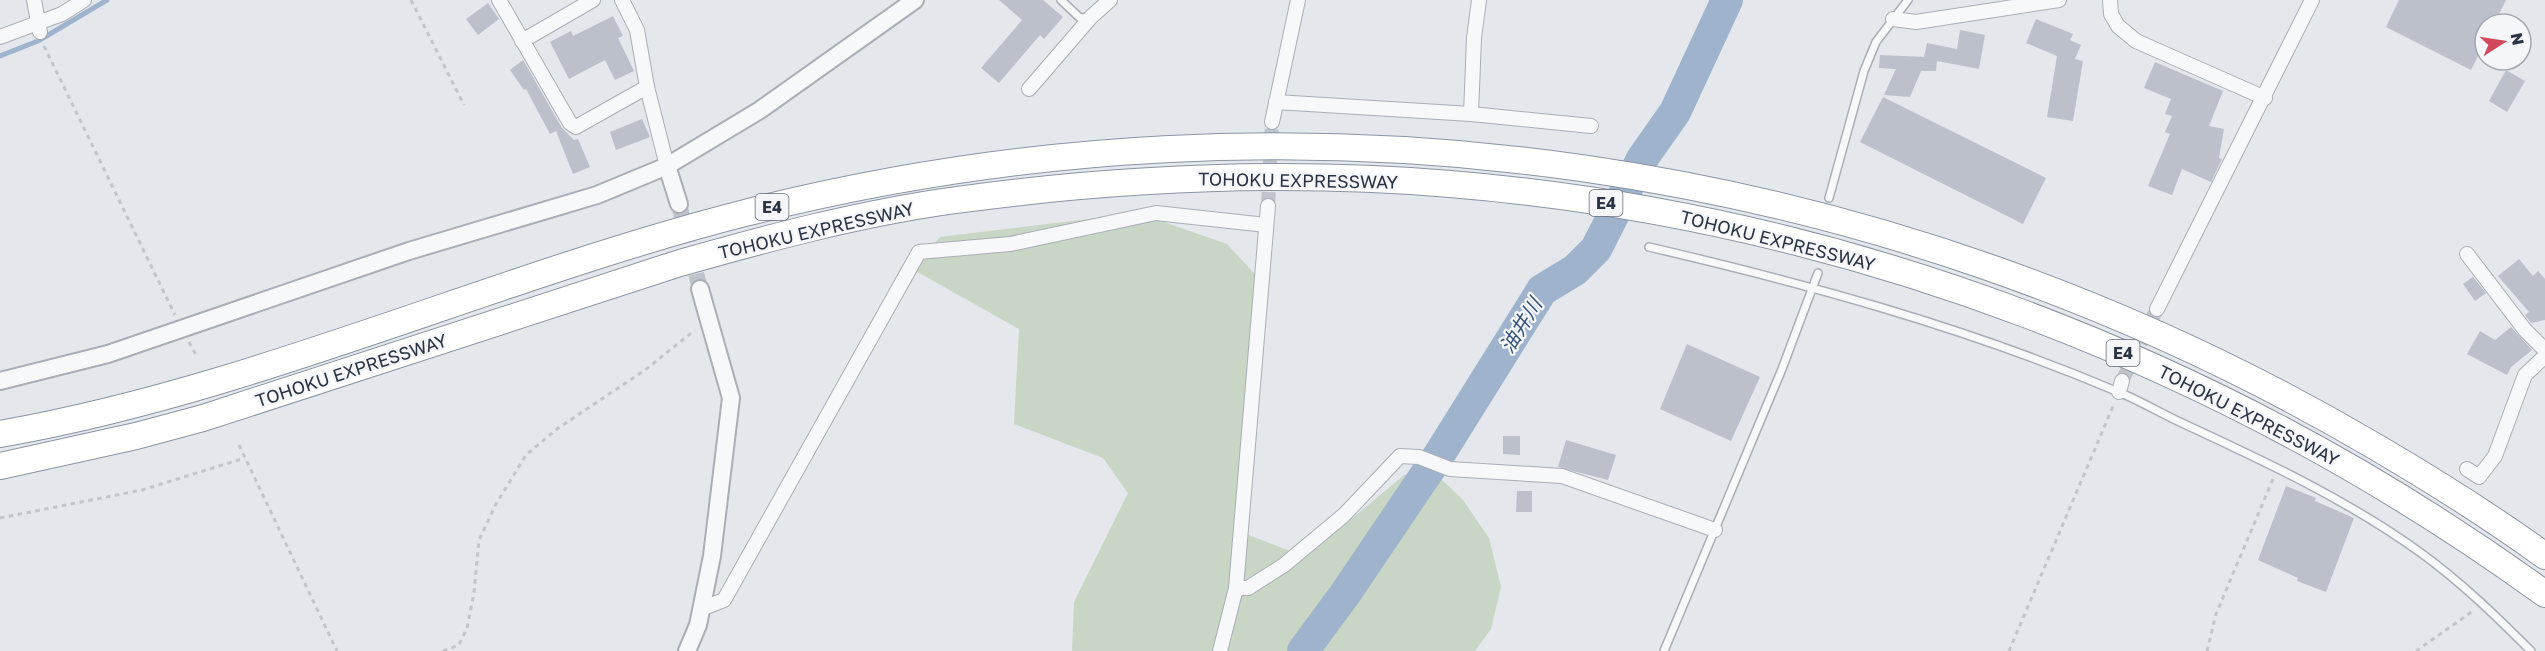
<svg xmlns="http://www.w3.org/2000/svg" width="2545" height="651" viewBox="0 0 2545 651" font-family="'Golos Text','Noto Sans JP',sans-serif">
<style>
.green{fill:#c9d6c5}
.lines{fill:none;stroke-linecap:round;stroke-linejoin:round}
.stream{stroke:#9fb4cc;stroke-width:5}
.river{stroke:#9fb4cc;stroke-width:32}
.building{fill:#bbc0ca}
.minor-tunnel{stroke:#bfc3cb;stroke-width:14;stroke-dasharray:14 7;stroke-linecap:butt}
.tertiary-tunnel{stroke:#bfc3cb;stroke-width:16;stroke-dasharray:16 8;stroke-linecap:butt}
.service-casing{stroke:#a9aeb7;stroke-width:10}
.minor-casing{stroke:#a9aeb7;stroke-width:16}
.tertiary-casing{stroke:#a9aeb7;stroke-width:20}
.motorway-casing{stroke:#8b94a3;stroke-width:28}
.path{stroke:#c2c5cb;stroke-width:3;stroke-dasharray:4.5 4.5;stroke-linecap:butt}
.service{stroke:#f7f8fa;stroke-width:7}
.minor{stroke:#f7f8fa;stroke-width:14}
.tertiary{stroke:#f7f8fa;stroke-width:16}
.motorway{stroke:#fff;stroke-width:26}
.labels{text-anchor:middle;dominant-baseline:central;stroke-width:4.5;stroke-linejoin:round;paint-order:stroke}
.shield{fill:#f4f6f9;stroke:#676e7b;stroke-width:1.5}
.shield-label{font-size:16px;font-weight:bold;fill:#2b3445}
.street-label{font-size:18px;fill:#2b3445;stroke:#f4f6f9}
.water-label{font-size:20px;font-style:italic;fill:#34527a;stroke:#f4f6f9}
</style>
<rect width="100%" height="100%" fill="#e4e7ec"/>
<!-- green -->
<path class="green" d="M1138,213L1227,244L1264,284L1235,530L1306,557L1404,475L1425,473L1441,479L1463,500L1489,538L1501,587L1491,629L1475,651H1072L1074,602L1128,493L1103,458L1014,424L1019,329L912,269L940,237Z"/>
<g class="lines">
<!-- stream -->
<path class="stream" d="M0,56L38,41L107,0"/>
<!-- river -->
<path class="river" d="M1303,651L1345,594L1439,455L1542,290L1575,270L1596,249L1642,159L1675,112L1727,0"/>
</g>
<!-- building -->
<g class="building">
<path d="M999,0H1043L1063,17L1044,39L1040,35L999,83L981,68L1022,20Z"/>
<path d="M2399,0H2506L2494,24H2485V42L2471,70L2386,27Z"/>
<path d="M488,3L499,19L478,35L466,19Z"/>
<path d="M613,16L623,36L618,38L634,71L615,80L605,60L569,79L550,42L571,31L573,36Z"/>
<path d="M2036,19L2073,34L2070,40L2081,45L2075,59L2083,61L2073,121L2047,117L2057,56L2026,43Z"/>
<path d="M1960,30L1985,35L1979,69L1937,61L1936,71H1921L1910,97L1884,95L1896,69L1879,68L1880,55L1924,57L1927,43L1957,49Z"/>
<path d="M523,60L562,128L574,140L578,139L590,167L573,174L556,131L550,134L526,89L524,90L510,70Z"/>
<path d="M2155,62L2223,91L2209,126L2224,129L2219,158L2222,159L2211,182L2182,169L2172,195L2148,186L2170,134L2165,132L2172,116L2165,114L2171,99L2144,88Z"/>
<path d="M2506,70L2525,81L2507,112L2489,101Z"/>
<path d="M1883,97L2046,178L2023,224L1860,142Z"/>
<path d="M642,119L650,137L616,150L610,132Z"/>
<path d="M2519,259L2533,276L2538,271L2545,279V320L2531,323L2525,315L2529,312L2498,276Z"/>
<path d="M2473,277L2486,293L2475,301L2463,284Z"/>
<path d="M2511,327L2532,350L2511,367L2507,375L2467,354L2480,331L2495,340Z"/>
<path d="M1687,344L1760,377L1731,441L1660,409Z"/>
<path d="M1503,436H1520V455L1503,454Z"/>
<path d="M1566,440L1616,455L1608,480L1558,467Z"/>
<path d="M2286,486L2316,498L2315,501L2354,518L2326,592L2297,581L2298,578L2258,560Z"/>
<path d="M1517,491H1532V512H1516Z"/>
</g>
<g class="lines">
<!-- minor-tunnel -->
<g class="minor-tunnel">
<path d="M1268,206L1272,122"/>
<path d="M2122,381L2157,309"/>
</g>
<!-- tertiary-tunnel -->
<path class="tertiary-tunnel" d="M679,204L700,289"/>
<defs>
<g id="service">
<path d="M1061,0L1080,18L1090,17"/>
<path d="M1829,198L1864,71L1876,42L1908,0"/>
<path d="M1649,247C1808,284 1965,327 2116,391C2139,400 2160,413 2182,423C2264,461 2348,500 2421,553C2461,582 2496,616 2531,651"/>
<path d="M1664,651L1782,369L1818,273"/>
</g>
<g id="minor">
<path d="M34,0L40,32"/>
<path d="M499,0L570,123L576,127L647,87"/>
<path d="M622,0L637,30L647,87L667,166"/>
<path d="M2110,0L2111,14L2118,26L2136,41L2265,98"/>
<path d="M1893,19L1916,22L2059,0"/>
<path d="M0,37L62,14L84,0"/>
<path d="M522,41L593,0"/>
<path d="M1029,89L1091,17L1110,0"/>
<path d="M1276,102L1471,114L1591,126"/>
<path d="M1471,114L1474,38L1479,0"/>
<path d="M1272,122L1298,0"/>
<path d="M2467,254L2525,330L2545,350"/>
<path d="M2157,309L2312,0"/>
<path d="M2119,392L2122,381"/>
<path d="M2467,469L2479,477L2495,456L2525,375L2545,356"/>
<path d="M1236,588H1248L1284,565L1344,515L1400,456L1419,457L1450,469L1562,476L1715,530"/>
<path d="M701,609L724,600L919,252L1010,244L1156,213L1266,225"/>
<path d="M1220,651L1236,588L1268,206"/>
</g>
<g id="tertiary">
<path d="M667,166L679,204"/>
<path d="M0,381L108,354L409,251L597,195L667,166L760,110L915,0"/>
<path d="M687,651L698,625L712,556L731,398L700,289"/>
</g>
<g id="motorway">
<path d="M0,434C256,389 494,277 745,213C1299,72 1884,157 2376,447C2434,481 2490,516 2545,556"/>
<path d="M0,466L136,436L203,418L680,263C768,238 858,214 949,201C1115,178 1284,170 1450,184C1844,216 2225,362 2545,594"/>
</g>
</defs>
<!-- service casing -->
<use href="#service" class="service-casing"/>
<!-- minor casing -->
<use href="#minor" class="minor-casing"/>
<!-- tertiary casing -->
<use href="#tertiary" class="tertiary-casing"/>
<!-- motorway casing -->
<use href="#motorway" class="motorway-casing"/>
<!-- path -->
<g class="path">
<path d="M411,0L464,105"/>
<path d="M44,46L175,315"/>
<path d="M189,342L196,355"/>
<path d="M239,445L337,651"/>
<path d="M0,518L142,490L245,458"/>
<path d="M443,651L459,645L467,628L474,593L479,540L496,504L526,455L557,429L645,370L695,330"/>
<path d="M2009,651L2114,404"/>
<path d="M2207,651L2216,614L2273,479"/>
<path d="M2416,651L2473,611"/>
</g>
<!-- service -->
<use href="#service" class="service"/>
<!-- minor -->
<use href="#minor" class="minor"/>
<!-- tertiary -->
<use href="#tertiary" class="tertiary"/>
<!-- motorway -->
<use href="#motorway" class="motorway"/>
</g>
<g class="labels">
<!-- shield labels -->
<g class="shield">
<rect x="1589.5" y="190" width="33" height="26" rx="4.5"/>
<rect x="755.5" y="194" width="33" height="26" rx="4.5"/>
<rect x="2106.5" y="340" width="33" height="26" rx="4.5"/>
</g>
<g class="shield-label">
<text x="1606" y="203">E4</text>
<text x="772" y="207">E4</text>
<text x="2123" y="353">E4</text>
</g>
<!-- street labels -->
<g class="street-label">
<text transform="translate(1298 180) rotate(1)">TOHOKU EXPRESSWAY</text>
<text transform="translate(816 230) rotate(-13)">TOHOKU EXPRESSWAY</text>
<text transform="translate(1778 240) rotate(14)">TOHOKU EXPRESSWAY</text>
<text transform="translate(351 370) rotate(-18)">TOHOKU EXPRESSWAY</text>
<text transform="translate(2249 415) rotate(27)">TOHOKU EXPRESSWAY</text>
</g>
<!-- water labels -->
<g class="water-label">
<text transform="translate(1520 325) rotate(-58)">油井川</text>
</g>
</g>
<!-- north arrow -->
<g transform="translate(2503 42) rotate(78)"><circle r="28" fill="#f4f6f9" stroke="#a4a8b1" stroke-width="1.5"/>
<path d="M0-4.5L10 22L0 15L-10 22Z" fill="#d1495b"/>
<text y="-9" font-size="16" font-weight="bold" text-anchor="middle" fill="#2b3445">N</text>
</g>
</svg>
